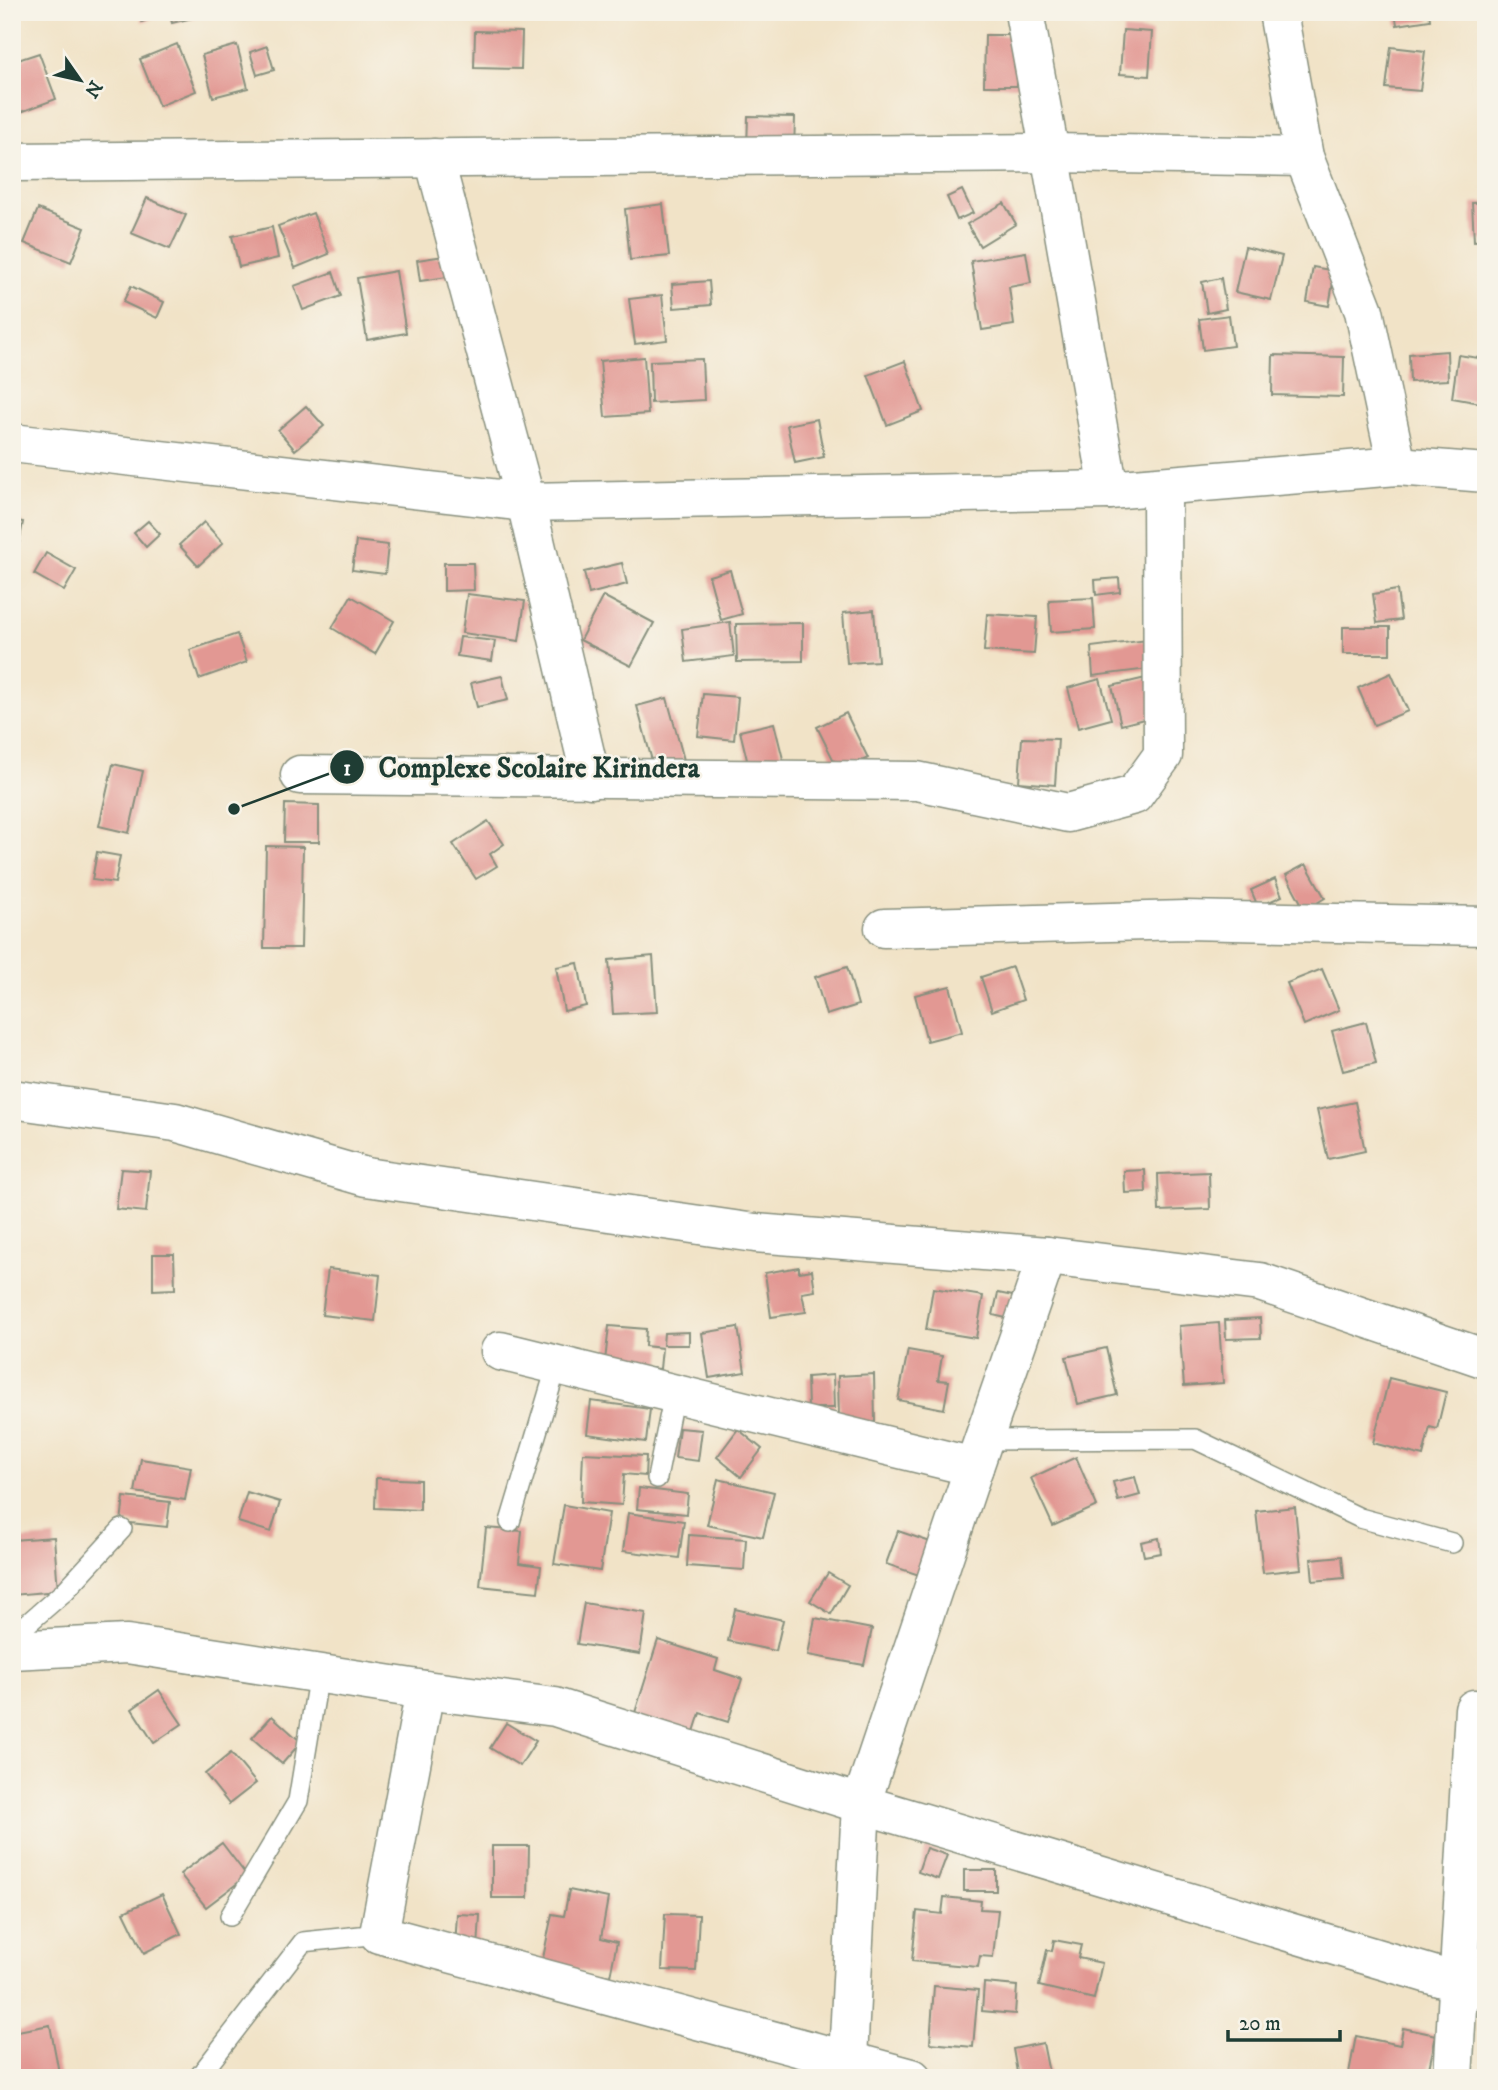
<svg xmlns="http://www.w3.org/2000/svg" width="1498" height="2090" viewBox="0 0 1498 2090" font-family="'IM FELL DW Pica',serif">
<style>
.building{fill:#e29893}
.lines{fill:none;stroke-linecap:round;stroke-linejoin:round}
.lane-casing{stroke:#88907e;stroke-width:22}
.street-casing{stroke:#88907e;stroke-width:41}
.lane{stroke:#fff;stroke-width:19}
.street{stroke:#fff;stroke-width:38}
.leader{fill:none;stroke:#1f3d34;stroke-width:2.5}
.callout-dot{fill:#1f3d34;stroke:#f7f3e8;stroke-width:2.5}
.mark-label{font-size:21px;text-anchor:middle;font-weight:bold;fill:#fff}
.callout-label{font-size:28px;text-anchor:middle;font-weight:bold;fill:#1f3d34;stroke:#f7f3e8;stroke-width:5;stroke-linejoin:round;paint-order:stroke}
</style>
<rect width="100%" height="100%" fill="#f7f3e8"/>
<filter id="ink" filterUnits="userSpaceOnUse"><feTurbulence type="fractalNoise" baseFrequency=".0143" numOctaves="2"/><feDisplacementMap in="SourceGraphic" scale="14" xChannelSelector="R" yChannelSelector="G"/><feConvolveMatrix kernelMatrix="1 2 1 2 8 2 1 2 1" color-interpolation-filters="sRGB"/></filter>
<filter id="wash" filterUnits="userSpaceOnUse"><feTurbulence type="fractalNoise" baseFrequency=".00686" numOctaves="4" result="noise"/><feDisplacementMap in="SourceGraphic" scale="28" xChannelSelector="R" yChannelSelector="G"/><feGaussianBlur stdDeviation="1.57" result="paint"/><feColorMatrix in="noise" values="0 0 0 0 0 0 0 0 0 0 0 0 0 0 0 0 0 1.4 0 .05"/><feComposite in="paint" operator="in"/></filter>
<g filter="url(#wash)">
<rect width="100%" height="100%" fill="#f1e3c7"/>
<g id="blocks">
<!-- building -->
<g class="building">
<path d="M139,12H164V14L142,22Z"/>
<path d="M169,12H212V13L172,23Z"/>
<path d="M1395,12H1429L1430,20L1397,25Z"/>
<path d="M1123,30L1152,32L1149,76L1120,74Z"/>
<path d="M475,31L522,32L521,69L474,68Z"/>
<path d="M985,35H1018L1017,86H984Z"/>
<path d="M177,44L196,91L159,106L140,59Z"/>
<path d="M237,45L248,88L213,97L202,55Z"/>
<path d="M267,46L274,70L257,75L250,52Z"/>
<path d="M1391,47L1425,51L1420,91L1386,88Z"/>
<path d="M39,53L56,99L21,112L12,89V62Z"/>
<path d="M748,116L795,117L794,150L747,148Z"/>
<path d="M962,190L973,213L957,220L947,197Z"/>
<path d="M147,198L186,215L170,249L131,233Z"/>
<path d="M1486,202V240L1474,241L1472,203Z"/>
<path d="M1004,203L1016,224L980,246L967,224Z"/>
<path d="M663,204L669,256L630,260L625,209Z"/>
<path d="M38,209L85,228L71,262L24,243Z"/>
<path d="M313,213L329,254L295,268L278,226Z"/>
<path d="M272,227L278,258L239,267L232,236Z"/>
<path d="M1245,247L1282,256L1271,300L1235,292Z"/>
<path d="M1026,252L1031,283L1009,287L1014,325L982,330L971,261Z"/>
<path d="M451,255L454,276L420,281L417,260Z"/>
<path d="M1313,267L1335,271L1329,306L1307,302Z"/>
<path d="M396,271L406,333L367,340L357,278Z"/>
<path d="M333,272L341,296L303,310L294,286Z"/>
<path d="M1221,278L1226,309L1207,313L1202,282Z"/>
<path d="M709,281L711,305L674,308L672,284Z"/>
<path d="M131,286L164,302L157,318L123,302Z"/>
<path d="M662,295L667,340L635,344L629,299Z"/>
<path d="M1229,315L1233,346L1203,350L1199,319Z"/>
<path d="M1447,351L1448,380L1410,382L1409,354Z"/>
<path d="M1273,355L1344,357L1343,397L1272,395Z"/>
<path d="M1458,355L1486,359V404L1452,398Z"/>
<path d="M644,357L648,414L605,417L600,361Z"/>
<path d="M702,359L704,400L651,403L650,361Z"/>
<path d="M905,361L923,411L887,425L868,375Z"/>
<path d="M306,406L324,426L295,450L278,430Z"/>
<path d="M817,419L824,457L795,463L787,425Z"/>
<path d="M12,520L23,522L16,559L12,558Z"/>
<path d="M148,521L160,534L146,547L134,533Z"/>
<path d="M204,522L223,543L198,566L179,545Z"/>
<path d="M356,541L388,545L385,574L352,570Z"/>
<path d="M46,553L76,570L64,591L34,574Z"/>
<path d="M444,563H473L474,590L444,591Z"/>
<path d="M622,563L627,584L589,594L584,572Z"/>
<path d="M730,570L742,614L721,620L709,576Z"/>
<path d="M1119,578L1120,592L1096,595L1095,580Z"/>
<path d="M1397,590L1401,620L1377,623L1373,594Z"/>
<path d="M467,594L525,601L519,641L462,633Z"/>
<path d="M351,596L394,621L375,654L332,628Z"/>
<path d="M603,596L654,623L631,666L580,640Z"/>
<path d="M1093,598L1095,629L1051,632L1049,600Z"/>
<path d="M874,610L878,661L847,663L843,613Z"/>
<path d="M987,614L1037,617L1034,654L984,651Z"/>
<path d="M730,622L734,656L686,662L682,629Z"/>
<path d="M803,623V661L737,662L736,624Z"/>
<rect x="1343" y="627" width="47" height="27"/>
<path d="M237,634L247,662L199,679L190,650Z"/>
<path d="M460,637L495,641L492,661L457,656Z"/>
<path d="M1147,640L1149,669L1093,676L1091,647Z"/>
<path d="M1391,673L1408,711L1374,725L1358,688Z"/>
<path d="M502,676L508,700L477,707L471,683Z"/>
<path d="M1154,676L1163,714L1121,725L1112,686Z"/>
<path d="M1100,679L1111,719L1078,728L1068,688Z"/>
<path d="M703,694L738,697L734,740L698,736Z"/>
<path d="M667,698L684,760L654,768L637,706Z"/>
<path d="M846,713L868,758L839,771L817,727Z"/>
<path d="M774,723L785,767L751,776L740,731Z"/>
<path d="M1022,738L1058,739L1055,785L1019,782Z"/>
<path d="M113,764L143,771L129,833L99,826Z"/>
<path d="M285,804L319,805V842H284Z"/>
<path d="M488,821L504,844L490,854L497,866L476,879L453,844Z"/>
<path d="M266,846L303,847L301,948H264Z"/>
<path d="M97,852L120,856L115,883L92,880Z"/>
<path d="M1306,864L1325,898L1305,910L1286,875Z"/>
<path d="M1275,879L1282,896L1258,907L1251,890Z"/>
<path d="M653,956L657,1012L613,1014L609,960Z"/>
<path d="M578,963L586,1006L564,1011L556,967Z"/>
<path d="M847,967L858,1005L826,1015L815,977Z"/>
<path d="M1012,967L1023,1000L992,1011L981,977Z"/>
<path d="M1322,969L1339,1010L1304,1025L1287,983Z"/>
<path d="M950,986L962,1032L927,1041L915,995Z"/>
<path d="M1366,1022L1376,1063L1343,1071L1332,1031Z"/>
<path d="M1355,1102L1365,1151L1328,1159L1317,1110Z"/>
<path d="M121,1169L150,1171L146,1212L116,1209Z"/>
<path d="M1145,1170L1146,1192L1125,1193L1124,1171Z"/>
<path d="M1209,1172L1210,1209L1159,1211L1158,1174Z"/>
<path d="M153,1254H174L175,1289L153,1290Z"/>
<path d="M799,1267V1272L812,1270L815,1291L802,1293L806,1312L771,1317L765,1273Z"/>
<path d="M328,1269L380,1275L375,1321L322,1315Z"/>
<path d="M933,1288L983,1296L976,1338L926,1330Z"/>
<path d="M998,1293L1023,1298L1019,1321L993,1315Z"/>
<path d="M1260,1318L1261,1338L1226,1339L1225,1320Z"/>
<path d="M1219,1323L1223,1383L1184,1386L1179,1326Z"/>
<path d="M609,1326L646,1329L645,1346L662,1348L660,1369L641,1367L604,1370Z"/>
<path d="M738,1327L745,1372L709,1378L702,1333Z"/>
<path d="M689,1332V1345H663L664,1333Z"/>
<path d="M1106,1348L1117,1395L1078,1404L1066,1357Z"/>
<path d="M908,1350L942,1356L938,1380L949,1381L944,1409L898,1400Z"/>
<path d="M874,1374L875,1422L839,1423L838,1376Z"/>
<path d="M833,1375L834,1408H808L807,1377Z"/>
<path d="M1389,1378L1446,1392L1437,1429L1430,1427L1423,1456L1373,1443Z"/>
<path d="M591,1401L650,1409L646,1442L587,1434Z"/>
<path d="M679,1428L702,1430L698,1461L675,1458Z"/>
<path d="M738,1429L762,1449L741,1477L717,1457Z"/>
<path d="M583,1453L646,1456L645,1476L624,1474L622,1505L581,1502Z"/>
<path d="M1076,1457L1097,1506L1053,1526L1031,1478Z"/>
<path d="M141,1459L191,1467L185,1500L135,1492Z"/>
<path d="M1135,1477L1140,1495L1118,1501L1113,1482Z"/>
<path d="M376,1478L420,1480V1510L375,1508Z"/>
<path d="M718,1479L774,1492L763,1537L707,1525Z"/>
<path d="M639,1488L688,1494L686,1514L637,1509Z"/>
<path d="M247,1492L280,1502L271,1532L238,1522Z"/>
<path d="M124,1497L170,1502L167,1527L121,1522Z"/>
<path d="M564,1505L609,1513L600,1571L554,1564Z"/>
<path d="M1295,1507L1301,1569L1263,1573L1256,1511Z"/>
<path d="M628,1513L684,1521L679,1558L623,1551Z"/>
<path d="M486,1528L522,1531L519,1563L541,1566L538,1592L480,1586Z"/>
<path d="M898,1531L942,1546L931,1579L886,1564Z"/>
<path d="M689,1535L746,1539L744,1570L687,1566Z"/>
<path d="M54,1537L58,1591L12,1595V1540Z"/>
<path d="M1159,1538L1161,1553L1144,1556L1141,1542Z"/>
<path d="M1342,1556L1344,1578L1313,1581L1311,1559Z"/>
<path d="M828,1573L848,1585L831,1614L810,1601Z"/>
<path d="M584,1603L646,1613L640,1654L577,1644Z"/>
<path d="M735,1609L783,1620L776,1651L728,1641Z"/>
<path d="M815,1618L872,1629L864,1665L808,1655Z"/>
<path d="M658,1640L718,1659L715,1670L742,1679L728,1722L700,1713L691,1741L632,1722Z"/>
<path d="M159,1690L182,1724L154,1743L132,1709Z"/>
<path d="M272,1716L301,1742L282,1764L252,1738Z"/>
<path d="M506,1723L536,1741L520,1766L490,1748Z"/>
<path d="M231,1753L256,1783L229,1804L205,1774Z"/>
<path d="M222,1843L247,1876L206,1907L180,1874Z"/>
<path d="M492,1846H529L528,1898H492Z"/>
<path d="M926,1848L947,1855L938,1879L918,1872Z"/>
<rect x="964" y="1870" width="32" height="21"/>
<path d="M569,1890L608,1898L601,1938L617,1942L610,1976L542,1963L552,1914L564,1916Z"/>
<path d="M162,1894L181,1934L144,1953L124,1912Z"/>
<path d="M944,1897L981,1901L980,1909L998,1910L993,1957L980,1956L978,1967L912,1961L917,1911L942,1914Z"/>
<path d="M457,1914L480,1915L478,1949L455,1948Z"/>
<path d="M665,1914L699,1915L696,1971L662,1970Z"/>
<path d="M1054,1940L1081,1945L1078,1958L1102,1963L1094,1999L1039,1986L1047,1950L1052,1951Z"/>
<path d="M984,1983L1017,1986L1015,2014L982,2011Z"/>
<path d="M934,1986L978,1990L973,2047L930,2043Z"/>
<path d="M50,2025L60,2078H16L12,2056V2032Z"/>
<path d="M1403,2028L1436,2035L1427,2078H1348L1356,2036L1400,2045Z"/>
<path d="M1043,2043L1050,2078H1018L1013,2049Z"/>
</g>
</g>
</g>
<g filter="url(#ink)">
<use href="#blocks" fill-opacity="0" stroke="#88907e" stroke-width="2"/>
<g class="lines">
<defs>
<g id="lane">
<path d="M983,1440L1195,1439L1360,1518L1452,1543"/>
<path d="M657,1478L674,1394"/>
<path d="M510,1522L557,1365"/>
<path d="M12,1637L65,1591L122,1529"/>
<path d="M230,1916L298,1801L319,1673"/>
<path d="M198,2078L303,1942L379,1934"/>
</g>
<g id="street">
<path d="M1024,12L1050,153L1109,490"/>
<path d="M1278,12L1304,157L1364,311L1397,466"/>
<path d="M434,158L526,502L591,779"/>
<path d="M12,162L1050,153L1304,157"/>
<path d="M12,443L526,502L1109,490L1397,466L1486,473"/>
<path d="M300,775L917,781L1068,813L1134,795L1163,755L1162,486"/>
<path d="M884,928L1185,920L1486,926"/>
<path d="M12,1099L175,1122L366,1177L755,1233L1047,1256L1260,1282L1486,1359"/>
<path d="M500,1351L974,1467"/>
<path d="M12,1650L127,1644L425,1690L555,1707L861,1804L1486,1991"/>
<path d="M425,1690L379,1934L912,2078"/>
<path d="M847,2078L861,1804L974,1467L1047,1256"/>
<path d="M1453,2078L1474,1709"/>
</g>
</defs>
<!-- lane casing -->
<use href="#lane" class="lane-casing"/>
<!-- street casing -->
<use href="#street" class="street-casing"/>
<!-- lane -->
<use href="#lane" class="lane"/>
<!-- street -->
<use href="#street" class="street"/>
</g>
</g>
<!-- callouts -->
<path class="leader" d="M234 809L347 767"/>
<g class="callout-dot">
<circle cx="234" cy="809" r="7"/>
<circle cx="347" cy="767" r="18"/>
</g>
<g class="mark-label">
<text x="347" y="775">1</text>
</g>
<g class="callout-label">
<text x="539" y="777">Complexe Scolaire Kirindera</text>
</g>
<!-- margin -->
<rect width="1498" height="2090" fill="none" stroke="#f7f3e8" stroke-width="42"/>
<!-- north arrow -->
<g transform="translate(80 80) rotate(124)" stroke="#f7f3e8" stroke-width="5" paint-order="stroke">
<path d="M0-5L12 26L0 18L-12 26Z" fill="#1f3d34"/>
<text y="-10" font-size="19" font-weight="bold" text-anchor="middle" fill="#1f3d34">N</text>
</g>
<!-- scale -->
<path d="M1228 2030v10h112v-10" fill="none" stroke="#1f3d34" stroke-width="3.5"/>
<text x="1239" y="2030" font-size="21" fill="#1f3d34" stroke="#f7f3e8" stroke-width="5" paint-order="stroke">20 m</text>
</svg>
